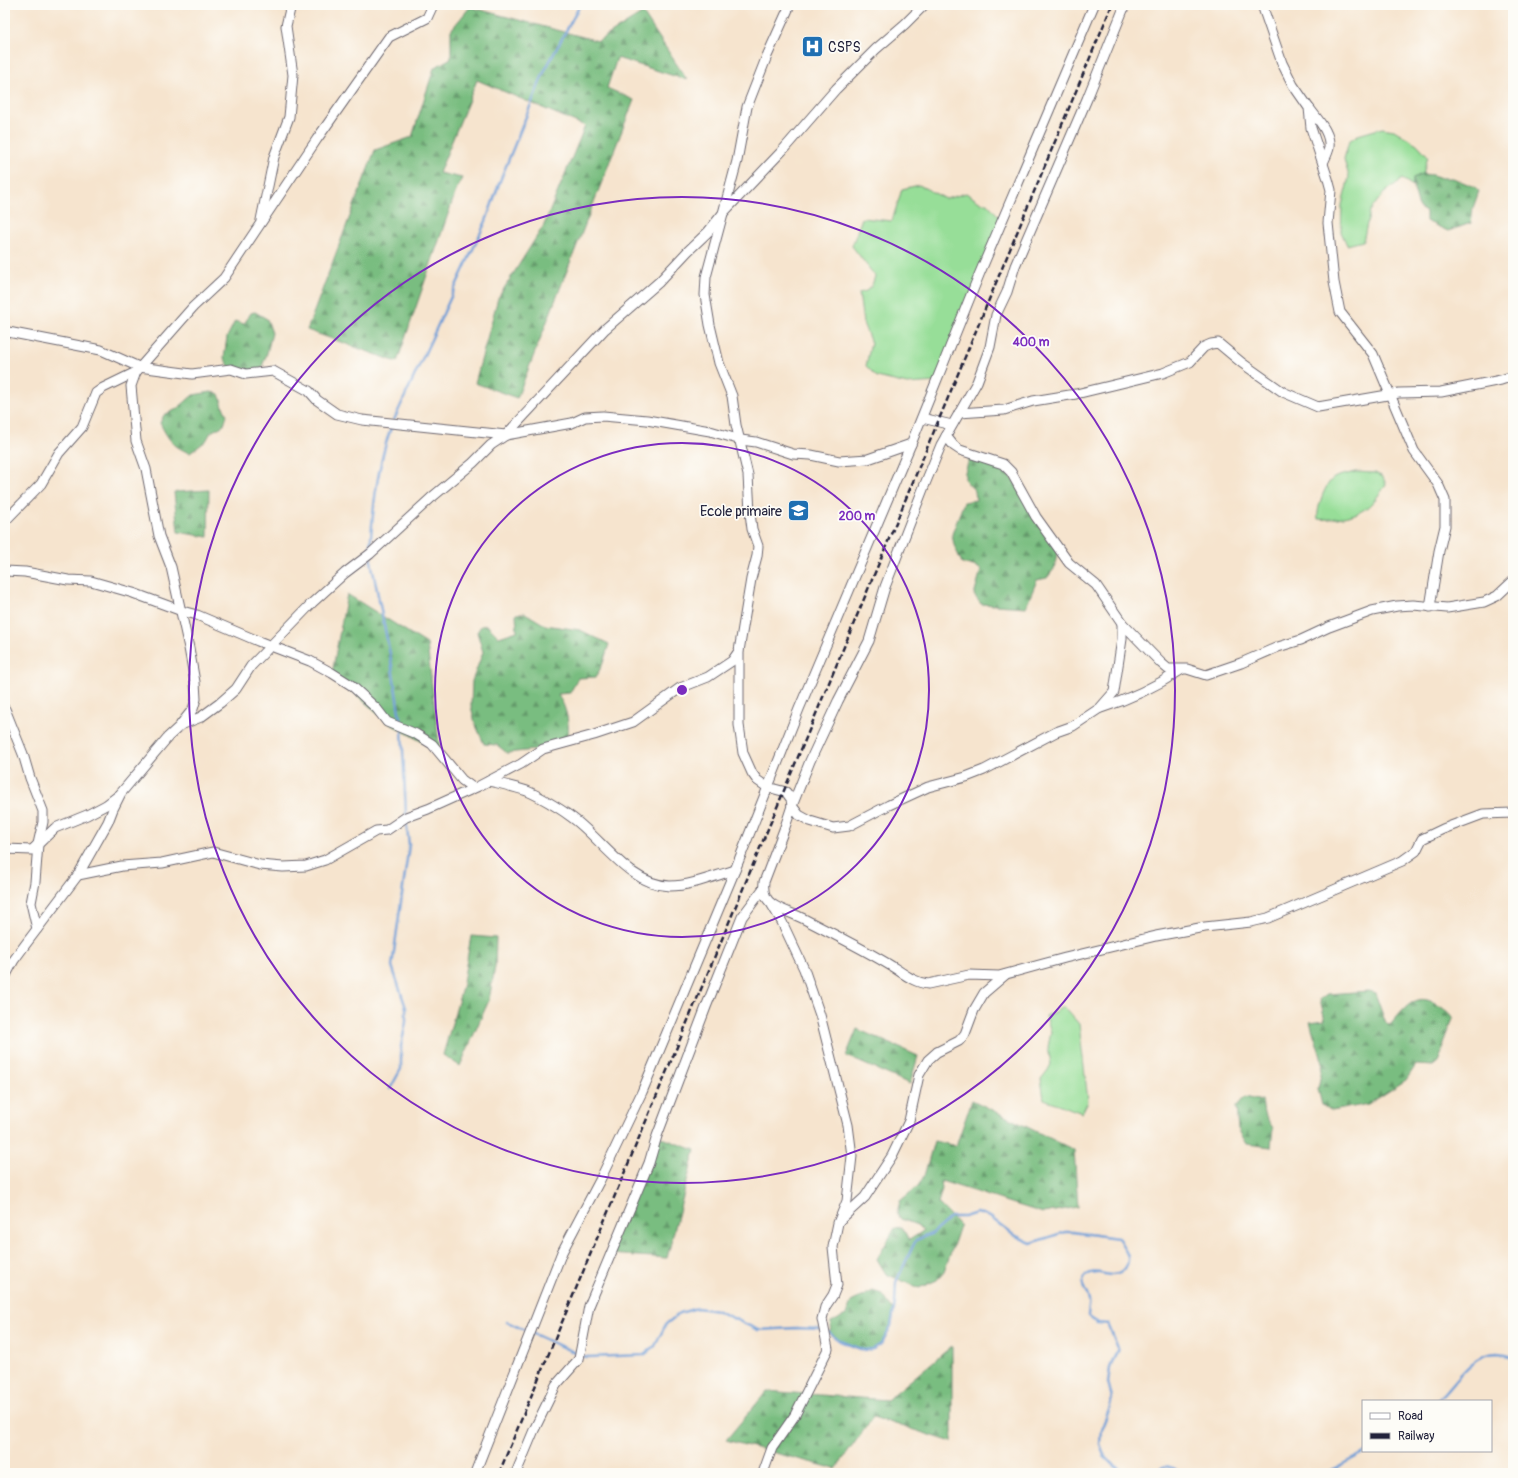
<svg xmlns="http://www.w3.org/2000/svg" width="1518" height="1478" viewBox="0 0 1518 1478" font-family="Pangolin,sans-serif">
<style>
.grass{fill:#97de98;stroke:#5c806a}
.forest{fill:url(#forest-firs);stroke:#4e705e}
.lines{fill:none;stroke-linecap:round;stroke-linejoin:round}
.stream{stroke:#6d9cd6;stroke-width:2.5}
.minor-casing{stroke:#6c666e;stroke-width:11}
.minor{stroke:#fff;stroke-width:9}
.rail{stroke:#22223b;stroke-width:2.5;stroke-dasharray:6 3;stroke-linecap:butt}
.ring{fill:none;stroke:#7b2cbf;stroke-width:2}
.labels{text-anchor:middle;dominant-baseline:central;stroke-width:3.5;stroke-linejoin:round;paint-order:stroke}
.poi-label{font-size:14px;fill:#22223b;stroke:#fdfcf7;text-anchor:start}
.centre{fill:#7b2cbf;stroke:#fdfcf7;stroke-width:2}
.ring-label{font-size:12px;text-anchor:middle;font-weight:bold;fill:#7b2cbf;stroke:#fdfcf7;stroke-width:3.5;stroke-linejoin:round;paint-order:stroke}
</style>
<defs>
<pattern id="forest-firs" width="22" height="20" patternUnits="userSpaceOnUse"><rect width="22" height="20" fill="#79bd80"/><path d="M5 1l3.5 6h-7zM16 11l3.5 6h-7z" fill="#63996a"/></pattern>
</defs>
<rect width="100%" height="100%" fill="#fdfcf7"/>
<filter id="ink" filterUnits="userSpaceOnUse"><feTurbulence type="fractalNoise" baseFrequency=".025" numOctaves="2"/><feDisplacementMap in="SourceGraphic" scale="8" xChannelSelector="R" yChannelSelector="G"/><feConvolveMatrix kernelMatrix="1 2 1 2 8 2 1 2 1" color-interpolation-filters="sRGB"/></filter>
<filter id="wash" filterUnits="userSpaceOnUse"><feTurbulence type="fractalNoise" baseFrequency=".012" numOctaves="4" result="noise"/><feDisplacementMap in="SourceGraphic" scale="16" xChannelSelector="R" yChannelSelector="G"/><feGaussianBlur stdDeviation="0.9" result="paint"/><feColorMatrix in="noise" values="0 0 0 0 0 0 0 0 0 0 0 0 0 0 0 0 0 1.4 0 .05"/><feComposite in="paint" operator="in"/></filter>
<g filter="url(#wash)">
<rect width="100%" height="100%" fill="#f6e4ce"/>
<!-- grass -->
<g class="grass">
<path d="M1382,128L1394,130L1417,144L1428,156L1423,174L1413,178V186L1402,179L1383,194L1370,211L1363,241L1347,245L1341,232L1342,205L1349,177L1344,159L1349,141L1358,135Z"/>
<path d="M919,185L946,199L966,193L981,203H987L1003,221L937,382L907,384L877,377L866,366L871,343L863,323L859,293C870,291 872,287 875,276L852,246L862,218L892,221L902,189Z"/>
<path d="M1356,472L1375,473L1383,477L1386,485C1370,507 1365,514 1337,518C1331,519 1325,520 1318,519C1316,510 1325,483 1334,478C1339,475 1349,474 1356,472Z"/>
<path d="M1064,1007L1079,1024L1088,1101L1082,1113L1044,1099L1041,1079L1048,1070L1051,1064L1048,1047L1051,1032L1046,1016Z"/>
</g>
<!-- forest -->
<g class="forest">
<path d="M470,7L598,41L643,13L687,80L617,58L607,88L634,100L517,398L475,383L498,298L544,225L585,126L477,80L439,173L462,178L457,188L397,362L307,330L375,150L412,137L434,68L451,58V30Z"/>
<path d="M1423,174L1432,175L1442,178H1453L1475,187L1479,191L1473,208L1471,223L1448,231L1426,221V212L1419,208L1413,186V178Z"/>
<path d="M255,312L267,319L272,333L267,353L260,372L231,369L224,358L227,337L235,321L244,324L251,313Z"/>
<path d="M211,392L219,394L224,409L227,415L224,425L211,432L206,441L190,453C173,447 168,439 160,423L164,415L177,409L193,395Z"/>
<path d="M971,454L1003,464L1058,549L1054,569L1047,578L1037,580L1026,607L981,604L974,595L981,570L977,567L962,563L954,545L952,534L964,502L976,500L975,491L965,480V472Z"/>
<path d="M209,490L208,537L178,532L174,492Z"/>
<path d="M347,594L427,644L440,752L387,722L332,673Z"/>
<path d="M525,613L545,625L580,630L609,644L603,663L596,677L578,678L570,693L558,694C568,712 569,721 568,742L543,749L507,753L497,745L484,744L475,723L471,706L472,681L483,652L477,632L481,626L487,625L499,637L517,631L516,614Z"/>
<path d="M471,936L496,938L495,967L489,1000L460,1066L443,1055L462,988Z"/>
<path d="M1369,991L1375,993L1386,1024L1390,1025C1403,1011 1415,990 1436,1004C1443,1008 1448,1011 1453,1018L1438,1062L1433,1066L1416,1065L1406,1080L1369,1104L1331,1111L1322,1105L1318,1089L1323,1063L1310,1022L1325,1020L1320,999L1328,994Z"/>
<path d="M857,1029L918,1056L910,1084L846,1056Z"/>
<path d="M1245,1097L1262,1101L1264,1114L1273,1128L1271,1147L1247,1144L1238,1129L1236,1107Z"/>
<path d="M972,1100L1074,1150L1078,1207L1043,1213L941,1181L942,1189L938,1203L960,1226L944,1272L937,1280L919,1288L886,1274L877,1259L895,1228L902,1227L909,1240L923,1231L917,1225L901,1219L897,1213L900,1201L918,1186L924,1176L934,1141L956,1146Z"/>
<path d="M657,1136L695,1150L667,1258L609,1254Z"/>
<path d="M873,1291L882,1294L894,1311C885,1358 866,1358 830,1334L831,1322L846,1315L851,1302Z"/>
<path d="M952,1346V1442L873,1417L836,1469L726,1440L767,1391L887,1400Z"/>
</g>
<g class="lines">
<!-- stream -->
<g class="stream">
<path d="M394,420L486,221L500,181L544,72L580,5"/>
<path d="M370,550C373,508 377,465 392,425"/>
<path d="M370,556L390,654L401,725"/>
<path d="M402,730L406,814"/>
<path d="M390,1089L401,1069V1046L406,1022V1008L392,966L409,845L406,819"/>
<path d="M507,1322L578,1354"/>
<path d="M828,1332L840,1341L863,1350L873,1349L881,1344L891,1326L895,1303L896,1282L912,1248L916,1240L933,1233L951,1217H964L977,1213L990,1217L1012,1234L1031,1243L1065,1232H1073L1118,1238C1122,1243 1124,1248 1127,1254C1131,1264 1123,1275 1112,1275C1103,1275 1092,1268 1085,1277C1079,1286 1088,1292 1089,1301C1090,1305 1088,1311 1088,1316L1097,1323L1108,1324L1118,1348L1110,1368L1108,1382L1112,1398L1109,1410L1101,1430L1100,1444L1105,1457L1114,1466L1131,1473"/>
<path d="M582,1356L586,1357L644,1355L655,1346L666,1324L680,1313L697,1308L718,1311L758,1330L795,1328L821,1329"/>
<path d="M1437,1401C1455,1385 1470,1354 1497,1353C1502,1353 1508,1355 1513,1356"/>
<path d="M1152,1473L1165,1466L1175,1469L1179,1473"/>
<path d="M1325,1473L1368,1451"/>
</g>
</g>
</g>
<g filter="url(#ink)">
<g class="lines">
<defs>
<g id="minor">
<path d="M790,5L767,56L747,107L737,161L706,277L705,295L710,325L719,363L732,396L736,425L748,475L750,513L752,529L758,546L757,556L751,579L739,651V725L743,753L752,773L757,780L767,787L786,792L791,799L792,806L799,815L810,821L833,828L849,826L889,805L928,787L966,777L984,770L1056,732L1073,726L1100,708L1114,692L1122,639V623"/>
<path d="M1125,5L1087,99L1015,266L1007,292L996,315L990,347L977,382L941,445L925,484L885,587L869,641L838,701L810,761L792,806L785,827L764,882C763,890 765,899 772,904C778,909 794,914 802,918C833,934 864,949 893,967C904,974 915,983 928,984L969,975L999,976L1065,958L1156,936L1205,927L1251,922L1268,918L1402,861L1416,851L1422,839L1443,829L1483,814L1513,813"/>
<path d="M1262,5L1282,63L1293,85L1309,108L1311,128L1328,179L1331,190L1328,223L1334,282L1340,312L1373,354L1414,451L1438,484L1445,500V526L1439,551L1430,607"/>
<path d="M1310,109C1318,120 1331,133 1329,148C1328,153 1325,158 1323,163"/>
<path d="M261,220L274,157L289,117L293,75L286,26L291,5"/>
<path d="M5,332H8L101,350L139,367L192,374L231,369L246,374L273,371L309,391L317,400L337,414L362,420L506,435L572,423L585,417L603,416L647,420L710,431L741,440L756,442L793,454L811,455L839,461L868,459L911,444"/>
<path d="M959,413L1004,410L1033,401L1076,394L1163,373L1190,362L1204,347L1211,344L1218,343L1242,363L1283,392L1318,407L1399,393L1441,392L1501,380L1513,376"/>
<path d="M922,418L952,425"/>
<path d="M946,436L954,446L960,450L1003,464L1011,472L1036,517L1069,563L1096,585L1122,623L1161,663L1168,669H1187L1206,675L1241,663L1278,647L1301,640L1329,627L1372,611L1397,606L1413,605L1447,608L1484,602L1497,596L1513,581"/>
<path d="M5,521L41,484L59,453L82,427L96,393L103,388L136,372"/>
<path d="M5,571L25,572L68,580L91,581L133,593L182,611L197,615L258,641L310,661L332,673L351,685L377,709L387,722L416,734L432,744L462,780L473,788"/>
<path d="M1101,708C1130,699 1155,687 1181,670"/>
<path d="M5,709L23,754L30,778L43,811V822L38,844L35,882L31,903L37,929"/>
<path d="M181,724L193,709L196,699L195,682L189,648L171,567L159,536L146,469L136,441L131,386L136,372L193,307L224,278L317,139L389,37L427,18L433,5"/>
<path d="M489,781C502,784 515,787 527,791C539,796 559,808 570,816C601,837 628,885 670,886C691,886 714,876 735,870"/>
<path d="M5,849L32,850L55,828L87,815L106,805L119,795"/>
<path d="M78,875L122,866L162,863L213,852L260,865L283,867L306,866L325,860L376,831L387,830L406,817L428,809L479,786L521,764L543,749L594,735L633,722L680,688L708,677L732,661L739,651"/>
<path d="M5,977L14,960L25,945L78,875L108,822L113,809L121,793L168,737L181,725L201,717L220,703L236,689L251,666L312,603L345,573L370,554L431,498L473,463L491,445L506,435L605,329L659,282L688,251L708,232L724,212L782,151L836,89L876,49L905,24L924,5"/>
<path d="M840,1220L865,1197L892,1156L909,1121L919,1075L928,1060L937,1052L959,1041L965,1034L974,1010L984,993L1005,975"/>
<path d="M475,1473L562,1252L600,1180L642,1092L735,870L799,709L911,444L979,275L1094,5"/>
<path d="M516,1473L534,1430L556,1385L579,1359L589,1306L649,1163L657,1136L706,1007L742,917L763,889"/>
<path d="M763,1473L772,1448L795,1415L828,1349L822,1319L825,1307L833,1295L837,1285L833,1247L838,1223L847,1201L852,1156L848,1125L820,1015L804,969L782,922L772,905"/>
</g>
</defs>
<!-- minor casing -->
<use href="#minor" class="minor-casing"/>
<!-- minor -->
<use href="#minor" class="minor"/>
<!-- rail -->
<path class="rail" d="M499,1473L1112,5"/>
</g>
</g>
<!-- distance rings -->
<g class="ring">
<circle cx="682" cy="690" r="247"/>
<circle cx="682" cy="690" r="493"/>
</g>
<!-- icons -->
<defs>
<symbol id="hospital-square" viewBox="-11 -11 22 22"><rect x="-9" y="-9" width="18" height="18" rx="4" fill="#1f6fb2" stroke="#fdfcf7"/><path d="M-5-5h3v3.5h4V-5h3V5h-3V1.5h-4V5h-3Z" fill="#fff"/></symbol>
<symbol id="school-square" viewBox="-11 -11 22 22"><rect x="-9" y="-9" width="18" height="18" rx="4" fill="#1f6fb2" stroke="#fdfcf7"/><path d="M0-5L7-2L0 1L-7-2ZM-4 1L0 2.5L4 1V4Q0 6-4 4Z" fill="#fff"/></symbol>
</defs>
<g fill-rule="evenodd">
<use href="#hospital-square" x="800" y="34" width="25" height="25"/>
<use href="#school-square" x="786" y="498" width="25" height="25"/>
</g>
<g class="labels">
<!-- poi labels -->
<g class="poi-label">
<text x="828" y="47">CSPS</text>
<text x="782" y="511" text-anchor="end">Ecole primaire</text>
</g>
</g>
<circle cx="682" cy="690" r="6" class="centre"/>
<g class="ring-label">
<text x="1031" y="346">400 m</text>
<text x="857" y="520">200 m</text>
</g>
<!-- margin -->
<rect width="1518" height="1478" fill="none" stroke="#fdfcf7" stroke-width="20"/>
<!-- legend -->
<rect x="1362" y="1400" width="130" height="52" fill="#fdfcf7" stroke="#a5a5ac"/>
<rect x="1370" y="1413" width="20" height="6" fill="#ffffff" stroke="#a5a5ac"/>
<text x="1398" y="1420" font-size="12" fill="#22223b">Road</text>
<rect x="1370" y="1433" width="20" height="6" fill="#22223b" stroke="#a5a5ac"/>
<text x="1398" y="1440" font-size="12" fill="#22223b">Railway</text>
</svg>
